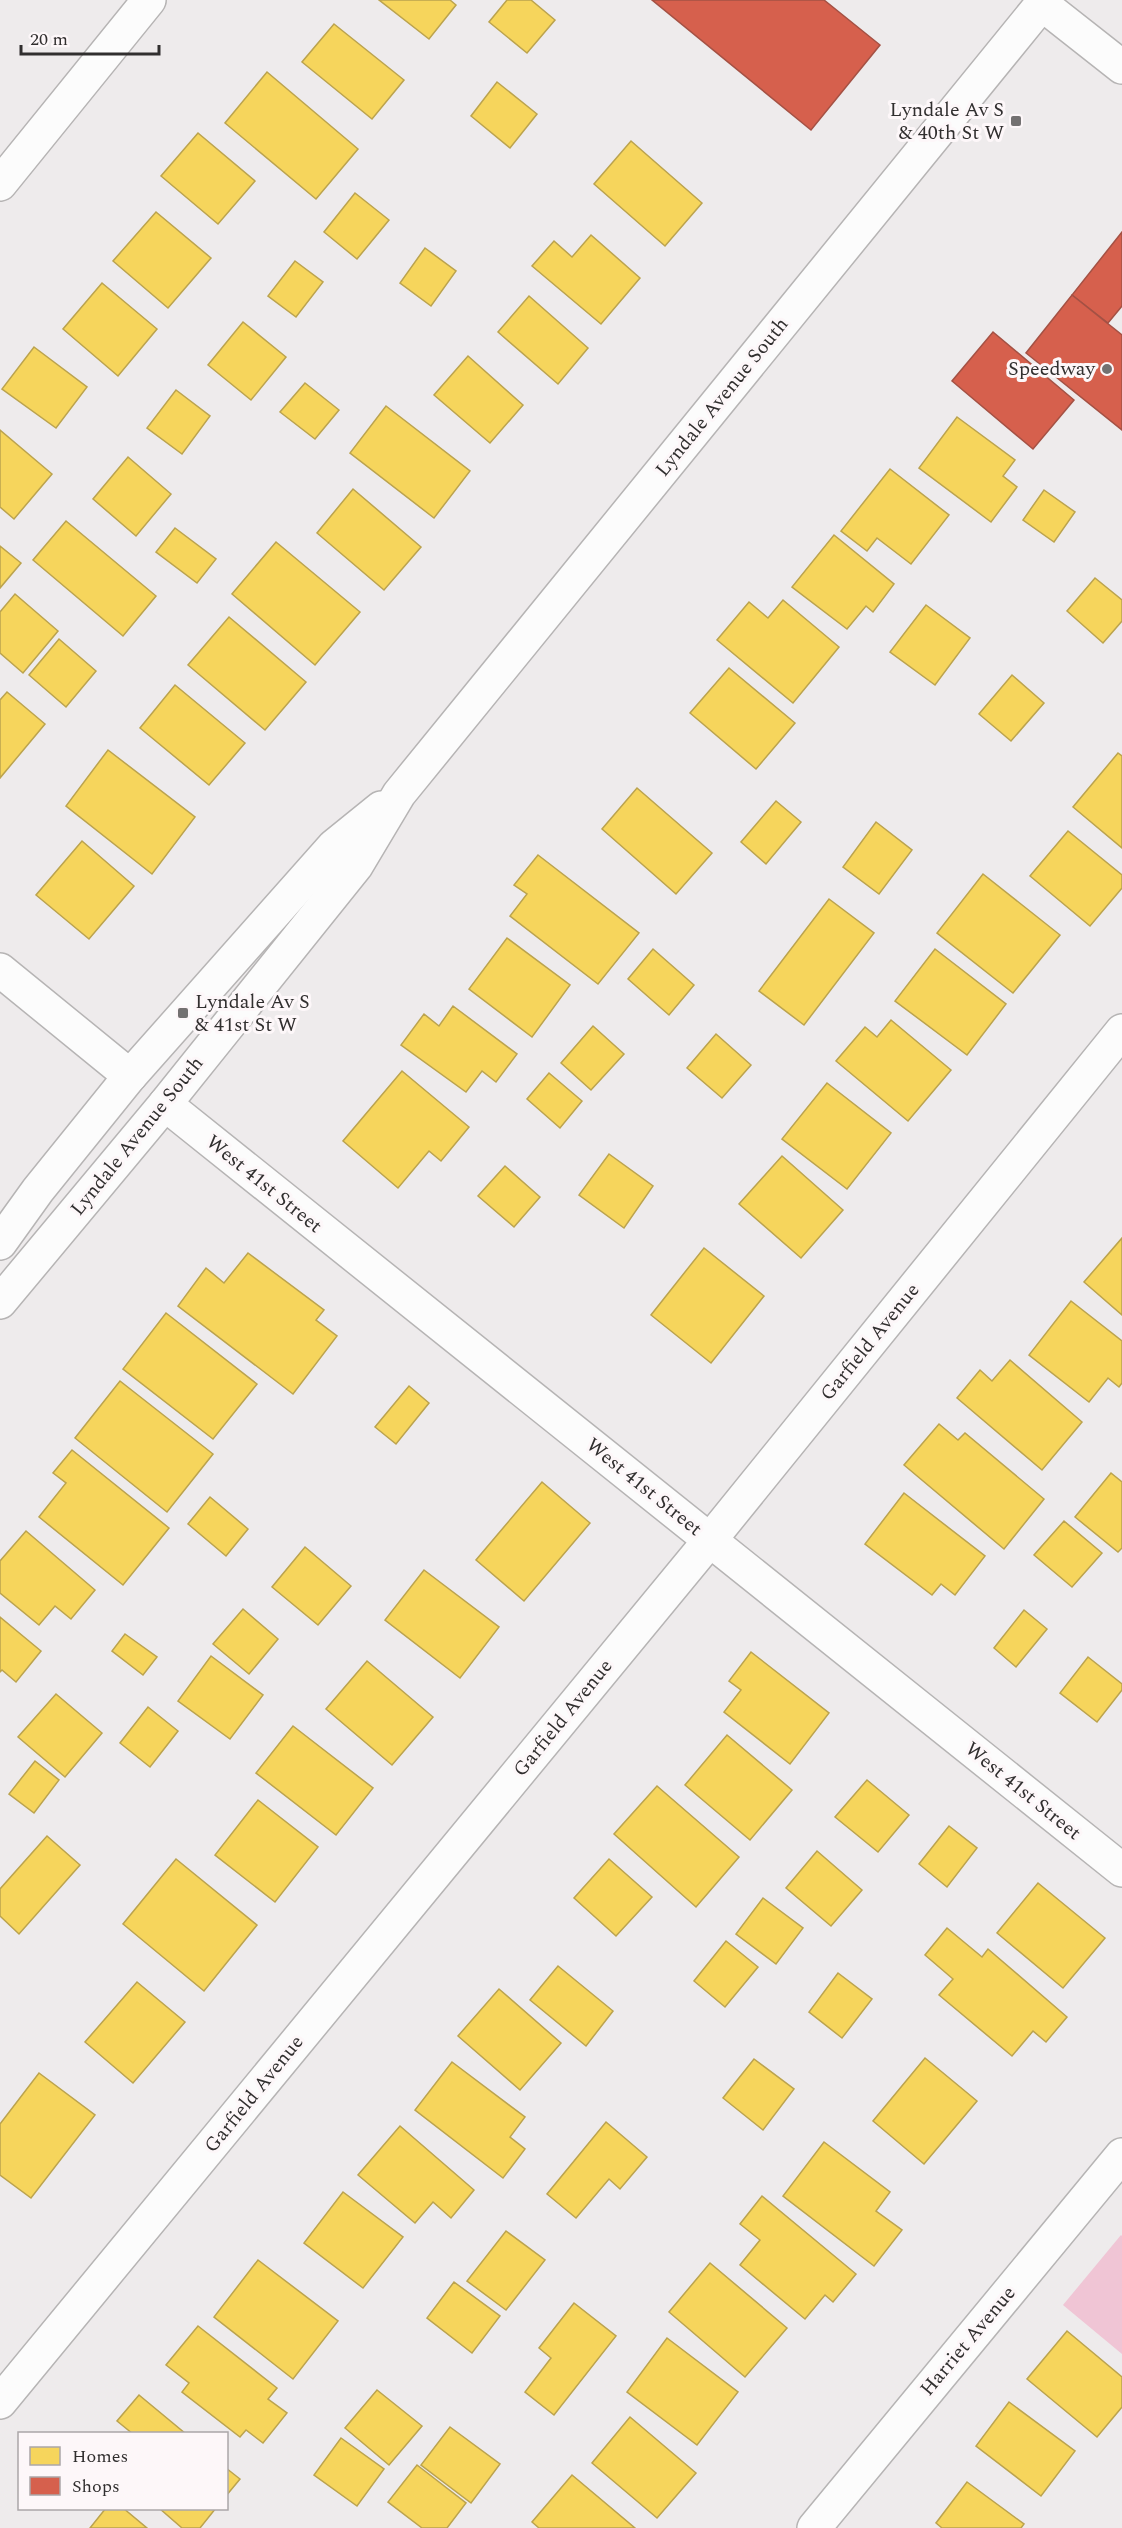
<svg xmlns="http://www.w3.org/2000/svg" width="1122" height="2528" viewBox="0 0 1122 2528" font-family="Spectral,serif">
<style>
.green{fill:#f0c5d5}
.homes{fill:#f6d55c;stroke:#bba34e;stroke-width:1.5}
.shops{fill:#d6604d;stroke:#a45144;stroke-width:1.5}
.lines{fill:none;stroke-linecap:round;stroke-linejoin:round}
.minor-casing{stroke:#b6b4b4;stroke-width:36}
.tertiary-casing{stroke:#b6b4b4;stroke-width:36}
.secondary-casing{stroke:#b6b4b4;stroke-width:36}
.minor{stroke:#fcfcfc;stroke-width:33}
.tertiary{stroke:#fcfcfc;stroke-width:33}
.secondary{stroke:#fcfcfc;stroke-width:33}
.poi-dot{fill:#737171;stroke:#fdf7f9;stroke-width:2}
.labels{text-anchor:middle;dominant-baseline:central;stroke-width:6;stroke-linejoin:round;paint-order:stroke}
.poi-label{font-size:20px;fill:#312f2f;stroke:#fdf7f9;text-anchor:end}
.street-label{font-size:20px;fill:#312f2f;stroke:#fdf7f9}
</style>
<rect width="100%" height="100%" fill="#eeebec"/>
<!-- green -->
<path class="green" d="M1121,2235L1122,2236V2354L1063,2305Z"/>
<!-- homes -->
<g class="homes">
<path d="M379,0H450L456,5L429,39Z"/>
<path d="M507,0H531L555,20L527,53L489,22Z"/>
<path d="M334,24L404,80L372,119L302,62Z"/>
<path d="M267,72L358,149L316,199L225,123Z"/>
<path d="M497,82L537,114L510,148L471,116Z"/>
<path d="M198,133L255,181L218,224L161,176Z"/>
<path d="M631,141L702,203L665,246L594,184Z"/>
<path d="M355,193L389,220L357,259L324,232Z"/>
<path d="M156,212L211,258L168,308L113,261Z"/>
<path d="M591,235L640,278L601,324L532,266L554,241L572,257Z"/>
<path d="M425,248L456,271L431,306L400,283Z"/>
<path d="M295,261L323,282L296,317L268,296Z"/>
<path d="M102,283L157,329L118,376L63,329Z"/>
<path d="M529,296L588,348L558,384L498,332Z"/>
<path d="M243,322L286,357L251,400L208,365Z"/>
<path d="M34,347L87,387L56,428L2,389Z"/>
<path d="M468,356L523,405L490,443L434,395Z"/>
<path d="M305,383L339,410L315,439L280,412Z"/>
<path d="M176,390L210,416L182,454L147,428Z"/>
<path d="M386,406L470,471L434,518L350,453Z"/>
<path d="M957,417L1015,460L1003,476L1017,487L991,522L919,468Z"/>
<path d="M0,430L52,474L14,519L0,507Z"/>
<path d="M128,457L171,494L136,536L93,499Z"/>
<path d="M890,469L949,515L911,564L877,538L867,551L841,531Z"/>
<path d="M353,489L421,547L384,590L317,533Z"/>
<path d="M1044,490L1075,512L1054,542L1023,520Z"/>
<path d="M66,521L156,596L123,636L33,560Z"/>
<path d="M175,528L216,559L197,583L156,552Z"/>
<path d="M834,535L894,584L873,612L866,606L847,629L792,587Z"/>
<path d="M276,542L360,612L315,665L232,594Z"/>
<path d="M0,546L21,563L0,588Z"/>
<path d="M1095,578L1122,600V621L1103,643L1067,611Z"/>
<path d="M15,594L58,631L23,673L0,653V612Z"/>
<path d="M783,600L839,647L793,703L717,640L749,602L768,618Z"/>
<path d="M926,605L970,638L935,685L890,652Z"/>
<path d="M229,617L306,682L265,730L188,665Z"/>
<path d="M59,639L96,671L66,707L29,675Z"/>
<path d="M729,668L795,723L756,769L690,713Z"/>
<path d="M1012,675L1044,703L1011,741L979,714Z"/>
<path d="M175,685L245,743L209,785L140,728Z"/>
<path d="M7,692L45,724L0,778V700Z"/>
<path d="M108,750L195,817L152,874L66,806Z"/>
<path d="M1118,753L1122,756V848L1073,807Z"/>
<path d="M637,788L712,853L676,894L602,829Z"/>
<path d="M776,801L801,822L766,864L741,842Z"/>
<path d="M876,822L912,850L879,894L843,867Z"/>
<path d="M1068,831L1122,875V888L1090,926L1030,876Z"/>
<path d="M82,841L134,886L89,939L36,895Z"/>
<path d="M538,855L639,933L598,984L510,916L527,894L514,885Z"/>
<path d="M983,874L1060,935L1013,993L937,933Z"/>
<path d="M829,899L874,933L804,1025L759,991Z"/>
<path d="M507,938L570,985L532,1037L469,989Z"/>
<path d="M653,949L694,985L669,1015L628,979Z"/>
<path d="M935,949L1006,1004L967,1055L895,1001Z"/>
<path d="M453,1006L517,1054L496,1082L482,1071L466,1092L401,1045L424,1014L439,1026Z"/>
<path d="M891,1020L951,1070L908,1121L836,1061L865,1027L877,1037Z"/>
<path d="M593,1026L624,1054L591,1090L561,1063Z"/>
<path d="M716,1034L751,1065L722,1098L687,1068Z"/>
<path d="M402,1071L469,1127L441,1161L429,1151L398,1188L343,1141Z"/>
<path d="M549,1073L582,1101L560,1128L527,1099Z"/>
<path d="M827,1083L891,1133L847,1189L782,1139Z"/>
<path d="M609,1154L653,1186L624,1228L579,1195Z"/>
<path d="M782,1156L843,1210L801,1258L739,1204Z"/>
<path d="M505,1166L540,1197L514,1227L478,1196Z"/>
<path d="M1122,1238V1315L1084,1282Z"/>
<path d="M704,1248L764,1296L711,1363L651,1315Z"/>
<path d="M248,1253L324,1310L316,1320L337,1336L293,1394L178,1306L206,1268L224,1283Z"/>
<path d="M1071,1301L1122,1341V1383L1119,1387L1108,1378L1089,1402L1029,1355Z"/>
<path d="M166,1313L257,1384L213,1439L123,1369Z"/>
<path d="M1010,1360L1082,1422L1042,1470L957,1398L980,1370L992,1381Z"/>
<path d="M120,1381L213,1454L167,1512L75,1438Z"/>
<path d="M409,1386L429,1403L396,1444L375,1427Z"/>
<path d="M939,1424L958,1440L965,1433L1044,1499L1004,1549L904,1465Z"/>
<path d="M72,1450L169,1528L123,1585L39,1517L66,1483L53,1473Z"/>
<path d="M1111,1473L1122,1482V1548L1118,1552L1075,1517Z"/>
<path d="M542,1482L590,1523L524,1601L476,1560Z"/>
<path d="M904,1493L985,1556L955,1595L941,1584L932,1595L865,1544Z"/>
<path d="M210,1497L248,1529L226,1556L188,1524Z"/>
<path d="M1064,1521L1102,1553L1072,1587L1034,1555Z"/>
<path d="M26,1531L95,1590L71,1619L55,1606L39,1625L0,1593V1561Z"/>
<path d="M305,1547L351,1586L318,1625L272,1587Z"/>
<path d="M424,1570L499,1627L460,1678L385,1620Z"/>
<path d="M243,1609L278,1639L249,1674L213,1644Z"/>
<path d="M1024,1610L1047,1629L1016,1667L994,1648Z"/>
<path d="M0,1617L41,1651L16,1682L2,1670L0,1672Z"/>
<path d="M125,1634L157,1657L143,1675L112,1651Z"/>
<path d="M751,1652L829,1713L790,1764L724,1712L741,1690L729,1681Z"/>
<path d="M211,1656L263,1695L230,1739L178,1701Z"/>
<path d="M1088,1657L1122,1684V1690L1097,1722L1060,1693Z"/>
<path d="M367,1661L433,1717L392,1765L326,1709Z"/>
<path d="M56,1694L102,1733L65,1777L18,1737Z"/>
<path d="M148,1707L178,1731L150,1767L120,1743Z"/>
<path d="M293,1726L373,1788L336,1835L256,1773Z"/>
<path d="M727,1735L792,1790L750,1840L685,1785Z"/>
<path d="M35,1761L59,1780L34,1813L9,1794Z"/>
<path d="M867,1780L909,1815L878,1852L835,1817Z"/>
<path d="M657,1786L739,1857L696,1907L614,1834Z"/>
<path d="M258,1800L318,1847L275,1902L215,1855Z"/>
<path d="M949,1826L977,1848L947,1887L919,1864Z"/>
<path d="M47,1836L80,1865L19,1934L0,1916V1889Z"/>
<path d="M817,1851L862,1890L831,1926L786,1888Z"/>
<path d="M176,1859L257,1925L204,1991L123,1924Z"/>
<path d="M609,1859L652,1897L616,1936L574,1898Z"/>
<path d="M1038,1883L1105,1938L1063,1988L997,1933Z"/>
<path d="M763,1898L803,1928L776,1964L736,1934Z"/>
<path d="M947,1928L982,1957L988,1949L1067,2017L1046,2042L1033,2031L1012,2056L939,1995L953,1979L925,1955Z"/>
<path d="M726,1941L758,1967L725,2007L694,1981Z"/>
<path d="M558,1966L613,2011L586,2046L530,2000Z"/>
<path d="M838,1973L872,1999L842,2038L809,2012Z"/>
<path d="M137,1982L185,2022L133,2083L85,2042Z"/>
<path d="M499,1989L561,2043L520,2090L458,2036Z"/>
<path d="M925,2058L977,2101L924,2164L873,2121Z"/>
<path d="M754,2059L794,2089L763,2130L723,2098Z"/>
<path d="M452,2062L525,2117L510,2137L525,2149L503,2178L415,2110Z"/>
<path d="M39,2073L95,2115L31,2198L0,2175V2124Z"/>
<path d="M606,2122L647,2157L620,2189L609,2179L576,2218L547,2194Z"/>
<path d="M400,2126L474,2190L451,2218L433,2202L415,2223L358,2175Z"/>
<path d="M824,2142L890,2192L876,2211L902,2230L874,2266L783,2196Z"/>
<path d="M343,2192L403,2237L363,2288L304,2243Z"/>
<path d="M762,2196L856,2274L833,2302L825,2295L805,2319L740,2265L760,2240L740,2224Z"/>
<path d="M506,2231L545,2260L506,2310L467,2281Z"/>
<path d="M258,2260L338,2321L293,2379L214,2317Z"/>
<path d="M710,2263L787,2328L745,2377L669,2312Z"/>
<path d="M454,2282L500,2316L472,2353L427,2318Z"/>
<path d="M574,2303L616,2336L554,2415L525,2392L551,2358L539,2348Z"/>
<path d="M198,2326L277,2388L268,2399L287,2413L263,2443L246,2430L240,2437L182,2392L189,2383L166,2365Z"/>
<path d="M1067,2331L1122,2377V2407L1097,2437L1027,2379Z"/>
<path d="M667,2338L738,2392L697,2445L627,2392Z"/>
<path d="M377,2390L422,2426L389,2465L345,2428Z"/>
<path d="M139,2395L186,2434H133L117,2421Z"/>
<path d="M1009,2402L1075,2451L1041,2496L976,2446Z"/>
<path d="M630,2417L696,2473L657,2518L592,2463Z"/>
<path d="M450,2427L500,2464L471,2503L421,2465Z"/>
<path d="M341,2438L384,2469L357,2506L314,2475Z"/>
<path d="M417,2465L466,2503L447,2528H422L388,2502Z"/>
<path d="M226,2468L240,2479L226,2496Z"/>
<path d="M572,2475L635,2528H539L532,2522Z"/>
<path d="M967,2482L1024,2524L1021,2528H942L936,2523Z"/>
<path d="M106,2508H123L147,2528H90Z"/>
<path d="M159,2508H216L200,2528H182Z"/>
</g>
<!-- shops -->
<g class="shops">
<path d="M652,0H824L880,45L811,130Z"/>
<path d="M1122,232V306L1108,323L1072,295Z"/>
<path d="M1072,295L1122,335V430L1026,353Z"/>
<path d="M993,332L1074,400L1033,449L952,381Z"/>
</g>
<g class="lines">
<defs>
<g id="minor">
<path d="M0,184L149,0"/>
<path d="M0,970L130,1076"/>
<path d="M165,1104L1122,1870"/>
<path d="M0,2402L710,1540L1122,1031"/>
<path d="M814,2528L1122,2155"/>
</g>
<path id="tertiary" d="M1042,4L1122,67"/>
<g id="secondary">
<path d="M0,1243L38,1190L130,1076L334,846L381,808"/>
<path d="M0,1302L165,1104L356,866L399,794L1045,0"/>
</g>
</defs>
<!-- minor casing -->
<use href="#minor" class="minor-casing"/>
<!-- tertiary casing -->
<use href="#tertiary" class="tertiary-casing"/>
<!-- secondary casing -->
<use href="#secondary" class="secondary-casing"/>
<!-- minor -->
<use href="#minor" class="minor"/>
<!-- tertiary -->
<use href="#tertiary" class="tertiary"/>
<!-- secondary -->
<use href="#secondary" class="secondary"/>
</g>
<!-- markers -->
<g class="poi-dot">
<rect x="1010" y="115" width="12" height="12" rx="3"/>
<circle cx="1107" cy="369" r="6"/>
<rect x="177" y="1007" width="12" height="12" rx="3"/>
</g>
<g class="labels">
<!-- poi labels -->
<g class="poi-label">
<text x="1004" y="110">Lyndale Av S<tspan x="1004" dy="23">&amp; 40th St W</tspan></text>
<text x="1095" y="369">Speedway</text>
<text x="195" y="1002" text-anchor="start">Lyndale Av S<tspan x="195" dy="23">&amp; 41st St W</tspan></text>
</g>
<!-- street labels -->
<g class="street-label">
<text transform="translate(722 397) rotate(-51)">Lyndale Avenue South</text>
<text transform="translate(137 1136) rotate(-51)">Lyndale Avenue South</text>
<text transform="translate(264 1184) rotate(39)">West 41st Street</text>
<text transform="translate(870 1342) rotate(-51)">Garfield Avenue</text>
<text transform="translate(644 1487) rotate(39)">West 41st Street</text>
<text transform="translate(563 1718) rotate(-51)">Garfield Avenue</text>
<text transform="translate(1023 1791) rotate(39)">West 41st Street</text>
<text transform="translate(254 2094) rotate(-51)">Garfield Avenue</text>
<text transform="translate(968 2341) rotate(-50)">Harriet Avenue</text>
</g>
</g>
<!-- legend -->
<rect x="18" y="2432" width="210" height="78" fill="#fdf7f9" stroke="#aba7a8" stroke-width="1.5"/>
<rect x="30" y="2447" width="30" height="18" fill="#f6d55c" stroke="#aba7a8" stroke-width="1.5"/>
<text x="72" y="2462" font-size="18" fill="#312f2f">Homes</text>
<rect x="30" y="2477" width="30" height="18" fill="#d6604d" stroke="#aba7a8" stroke-width="1.5"/>
<text x="72" y="2492" font-size="18" fill="#312f2f">Shops</text>
<!-- scale -->
<path d="M21 45v9h138v-9" fill="none" stroke="#312f2f" stroke-width="3"/>
<text x="30" y="45" font-size="18" fill="#312f2f" stroke="#fdf7f9" stroke-width="4.5" paint-order="stroke">20 m</text>
</svg>
